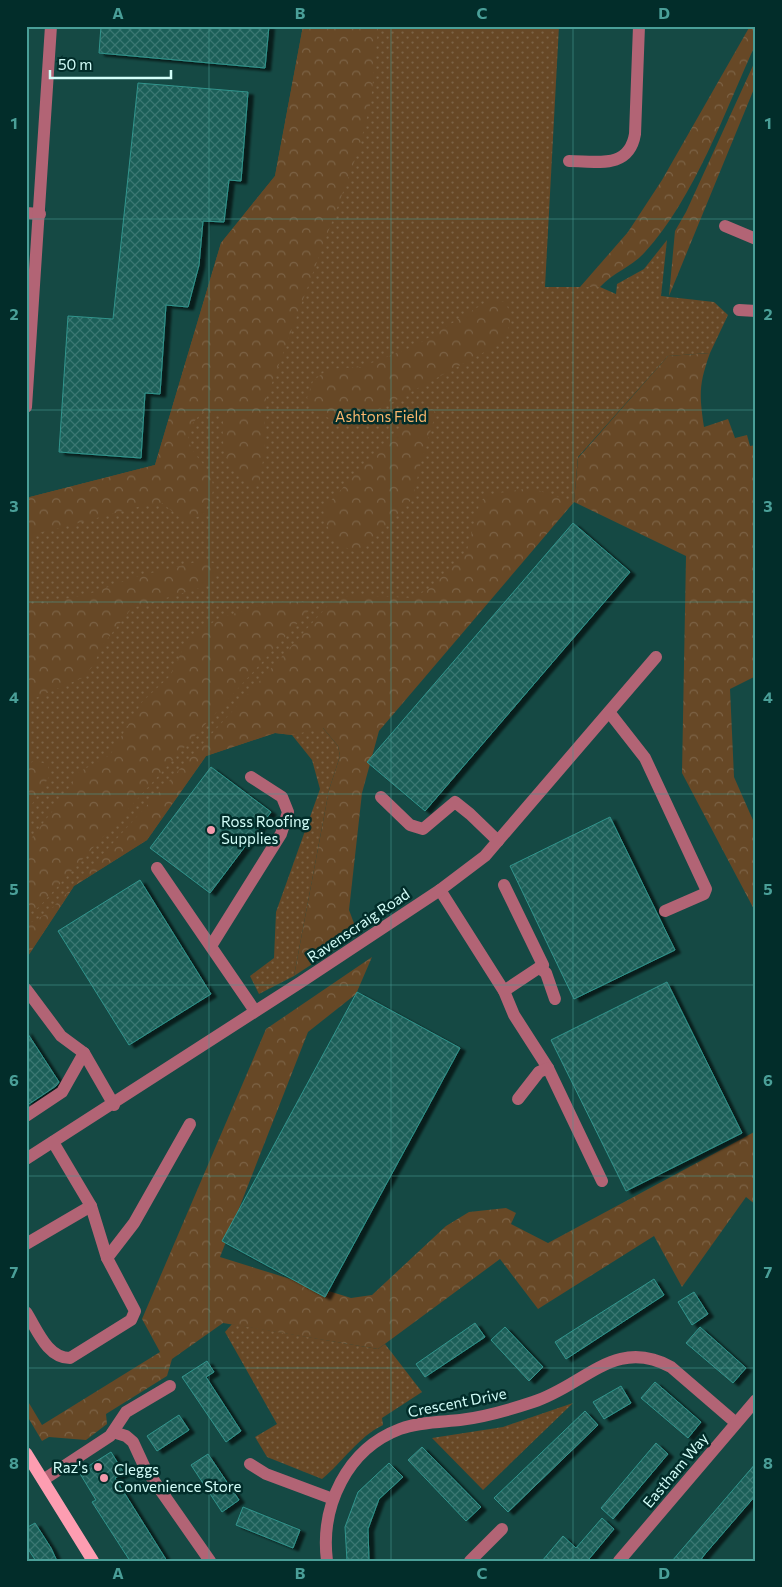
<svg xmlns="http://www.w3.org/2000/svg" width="782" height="1587" viewBox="0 0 782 1587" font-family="Commissioner,sans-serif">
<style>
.green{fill:url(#green-dots)}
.forest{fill:url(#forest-crowns)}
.building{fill:url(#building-cross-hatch);stroke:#32948c;filter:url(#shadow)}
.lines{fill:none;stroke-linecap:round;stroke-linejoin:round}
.minor{stroke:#b26475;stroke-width:12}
.major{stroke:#fd9db1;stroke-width:12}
.grid{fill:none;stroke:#4a9f98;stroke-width:1;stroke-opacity:0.55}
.poi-dot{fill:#f39aac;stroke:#022d2a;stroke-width:2}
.labels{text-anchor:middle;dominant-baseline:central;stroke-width:5;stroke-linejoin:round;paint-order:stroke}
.park-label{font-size:15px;fill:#f9b66d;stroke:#022d2a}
.poi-label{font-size:15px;fill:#d3fef9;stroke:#022d2a;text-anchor:start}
.street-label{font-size:15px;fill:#d3fef9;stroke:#022d2a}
.neatline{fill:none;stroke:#4a9f98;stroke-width:2}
.grid-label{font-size:16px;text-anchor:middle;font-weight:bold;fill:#4a9f98}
</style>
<defs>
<pattern id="green-dots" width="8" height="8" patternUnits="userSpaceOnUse" patternTransform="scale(1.25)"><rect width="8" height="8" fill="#674826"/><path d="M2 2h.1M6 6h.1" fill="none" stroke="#7c6346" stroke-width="1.8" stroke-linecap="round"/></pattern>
<pattern id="forest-crowns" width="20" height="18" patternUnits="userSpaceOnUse" patternTransform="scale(1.25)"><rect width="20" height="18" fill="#674826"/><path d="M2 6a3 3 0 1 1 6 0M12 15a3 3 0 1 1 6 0" fill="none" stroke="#7c6346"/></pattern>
<pattern id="building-cross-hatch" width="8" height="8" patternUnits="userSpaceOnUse" patternTransform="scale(1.25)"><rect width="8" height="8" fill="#1b5f59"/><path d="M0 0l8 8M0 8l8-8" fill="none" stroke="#3b7772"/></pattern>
<filter id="shadow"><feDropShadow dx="5.5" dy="3" stdDeviation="1" flood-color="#0009"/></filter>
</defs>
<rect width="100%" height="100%" fill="#154944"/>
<!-- green -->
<g class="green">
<path d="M303,26H559L545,287H600L616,294L617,284L644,269L667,240L661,296L714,302L728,315L710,353L668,356L578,457L574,502L323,728L338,746L340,756L329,790L294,976L259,994L250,976L274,958L276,912L320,789L312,760L292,735L275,733L206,756L147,840L74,886L26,959V498L155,465L221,243L275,176Z"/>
<path d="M232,1324L378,1349L385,1344L422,1392L382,1418L383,1425C358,1437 343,1462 322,1479L267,1457L255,1437L277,1424L225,1332Z"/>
<path d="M573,1403L483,1490L432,1438L503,1427Z"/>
</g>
<!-- forest -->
<g class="forest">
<path d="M303,26H378V30L371,101L359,149L265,402L264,454L259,486L247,484C223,458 222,452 223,417L203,412C164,447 216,460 213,490C212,498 206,508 203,515L184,521L162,503L149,504L26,537V498L155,465L221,243L275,176Z"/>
<path d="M750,26H756V43C726,109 694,199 645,252C633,266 614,272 600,287H580L628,232L662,180Z"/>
<path d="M756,59V84L669,296L675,231L686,212Z"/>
<path d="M491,299L505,302C514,318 510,328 501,343L365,417L335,421L316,412L307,398L313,381L328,369L361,367L415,346Z"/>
<path d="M710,353C699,384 699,394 704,427L728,419L735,438L747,435L750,446L756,445V676L730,689L734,777L756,827V913L682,773L686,556L574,502L379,731L362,793L349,910L358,934L294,976L329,790L340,756L338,746L323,728L292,735L275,733L206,756L147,840L74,886L26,959V925L46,914L74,886L332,601L351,595L413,598L430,588L466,554L480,502L487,495L524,489L537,490L574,502L578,458L668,356Z"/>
<path d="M432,409L436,413L420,466L413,498L359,554C335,544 328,535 323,509L390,437L425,411Z"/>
<path d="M204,560L215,564L214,575L203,587L132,608L101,647L94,665L82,678L26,702V607L89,594L135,577Z"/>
<path d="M274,601L303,602L314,605L39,907L26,915V845L61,800L79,772L110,755L142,702L170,676L188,638L220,618Z"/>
<path d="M35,760L48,765L49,777L26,814V766Z"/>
<path d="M372,957L356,994L308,1032L220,1257L351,1298L372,1295L446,1226L469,1212L506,1208L516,1213L511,1224L548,1243L756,1131V1205L746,1197L682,1287L654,1236L538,1309L500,1259L378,1349L223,1323L172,1359L167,1376L106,1414L107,1424L86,1440L49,1437L42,1441L26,1414V1398L42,1425L160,1352L142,1319L266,1029Z"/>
</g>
<!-- building -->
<g class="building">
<path d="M101,26H269L265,68L99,53Z"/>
<path d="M138,83L248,92L241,181L229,180L224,222L203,221L199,265L188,307L166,305L160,394L145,393L141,458L59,452L68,316L113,319Z"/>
<path d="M573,523L630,572L425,811L367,762Z"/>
<path d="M211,767L271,812L210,893L150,848Z"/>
<path d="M610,817L675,950L574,999L510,866Z"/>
<path d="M140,880L211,994L129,1045L58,931Z"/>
<path d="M667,982L742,1133L626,1191L551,1040Z"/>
<path d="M357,992L460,1048L325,1297L222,1241Z"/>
<path d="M26,1031L59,1082L56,1086L26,1106Z"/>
<path d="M654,1279L664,1295L566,1359L555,1342Z"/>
<path d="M694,1292L708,1314L692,1325L678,1302Z"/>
<path d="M475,1323L485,1337L425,1377L416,1364Z"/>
<path d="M505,1327L543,1367L529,1381L491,1340Z"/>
<path d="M700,1327L746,1368L733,1383L686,1343Z"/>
<path d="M207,1361L214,1372L206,1377L241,1431L226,1442L182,1377Z"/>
<path d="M655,1382L701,1422L688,1438L641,1398Z"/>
<path d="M621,1386L631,1403L604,1419L593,1402Z"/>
<path d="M585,1411L598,1425L508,1512L494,1498Z"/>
<path d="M179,1415L189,1430L157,1451L147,1436Z"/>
<path d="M656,1443L668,1454L613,1519L601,1508Z"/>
<path d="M422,1447L481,1507L466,1521L408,1460Z"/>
<path d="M111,1452L124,1473L115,1478L167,1561H130L92,1502L96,1500L79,1472Z"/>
<path d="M208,1454L239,1500L222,1512L191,1465Z"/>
<path d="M389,1463L403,1477L379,1499L368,1529L369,1561H347L345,1527L358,1492Z"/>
<path d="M756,1463V1495L705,1554L700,1561H672Z"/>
<path d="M243,1507L300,1530L293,1548L236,1525Z"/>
<path d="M602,1518L614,1529L589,1559L591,1561H542L563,1536L576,1548Z"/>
<path d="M35,1523L51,1548L57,1561H36L26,1546V1528Z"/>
</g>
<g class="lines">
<!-- minor -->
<g class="minor">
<path d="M569,161C596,161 629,170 635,134L639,26"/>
<path d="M26,213L40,214"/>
<path d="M725,226L756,239"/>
<path d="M739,310L756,311"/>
<path d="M26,407L51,26"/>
<path d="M609,712L645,758L706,889L704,894L665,911"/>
<path d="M381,797L410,825L423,829L455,802L470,814L498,841"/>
<path d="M157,868L255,1011"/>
<path d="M504,885L543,965L504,991"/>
<path d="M440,890L504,991L514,1015L548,1068L602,1181"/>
<path d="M211,946L281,834L288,812L282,797L251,777"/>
<path d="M541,969L546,973L555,999"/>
<path d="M26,989L61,1036L84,1053L114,1105"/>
<path d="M518,1099L539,1072L548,1068"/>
<path d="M26,1116L62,1092L84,1053"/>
<path d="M26,1159L301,982L440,890L485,856L656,657"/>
<path d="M26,1244L91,1206"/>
<path d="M107,1258L134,1223L190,1124"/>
<path d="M26,1312C37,1329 47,1358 70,1358L131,1320L135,1311L107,1258L91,1206L53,1142"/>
<path d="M113,1432L126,1436L133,1442L145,1468L210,1561"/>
<path d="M250,1464L266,1474L333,1499"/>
<path d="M43,1480L110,1436L126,1412L170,1386"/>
<path d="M327,1561C320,1506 347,1449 400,1429C419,1422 440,1422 460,1420C485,1417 509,1410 533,1402C584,1386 615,1336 671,1367L736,1423"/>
<path d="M470,1561L502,1529"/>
<path d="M619,1561L756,1400"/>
</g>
<!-- major -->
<path class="major" d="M26,1453L93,1561"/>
</g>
<!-- grid -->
<path class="grid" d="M209,26V1561M391,26V1561M573,26V1561M26,219H756M26,410H756M26,602H756M26,794H756M26,985H756M26,1176H756M26,1368H756"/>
<!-- markers -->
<g class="poi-dot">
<circle cx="211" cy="830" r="5"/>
<circle cx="98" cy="1467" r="5"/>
<circle cx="104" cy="1478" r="5"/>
</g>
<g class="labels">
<!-- park labels -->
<g class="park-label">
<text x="381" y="416">Ashtons Field</text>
</g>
<!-- poi labels -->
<g class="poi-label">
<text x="221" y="821">Ross Roofing<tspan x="221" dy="17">Supplies</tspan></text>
<text x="88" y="1467" text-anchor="end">Raz's</text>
<text x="114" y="1469">Cleggs<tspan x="114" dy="17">Convenience Store</tspan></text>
</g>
<!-- street labels -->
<g class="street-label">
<text transform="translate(358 925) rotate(-34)">Ravenscraig Road</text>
<text transform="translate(457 1402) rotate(-11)">Crescent Drive</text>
<text transform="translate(675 1470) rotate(-50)">Eastham Way</text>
</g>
</g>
<!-- border -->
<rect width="782" height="1587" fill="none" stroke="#022d2a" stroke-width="55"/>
<!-- scale -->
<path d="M50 70v8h121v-8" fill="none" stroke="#d3fef9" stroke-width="2.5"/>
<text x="58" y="70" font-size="15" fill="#d3fef9" stroke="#022d2a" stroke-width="4" paint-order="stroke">50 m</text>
<rect x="28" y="28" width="726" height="1532" class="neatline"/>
<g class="grid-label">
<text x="118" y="19">A</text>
<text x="300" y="19">B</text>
<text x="482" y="19">C</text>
<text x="664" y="19">D</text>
<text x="14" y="129">1</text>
<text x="768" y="129">1</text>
<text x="14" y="320">2</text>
<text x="768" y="320">2</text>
<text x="14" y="512">3</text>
<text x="768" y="512">3</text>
<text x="14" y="703">4</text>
<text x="768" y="703">4</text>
<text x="14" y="895">5</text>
<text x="768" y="895">5</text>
<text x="14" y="1086">6</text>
<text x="768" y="1086">6</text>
<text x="14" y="1278">7</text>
<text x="768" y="1278">7</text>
<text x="14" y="1469">8</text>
<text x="768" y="1469">8</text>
<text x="118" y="1579">A</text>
<text x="300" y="1579">B</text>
<text x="482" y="1579">C</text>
<text x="664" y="1579">D</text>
</g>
</svg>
